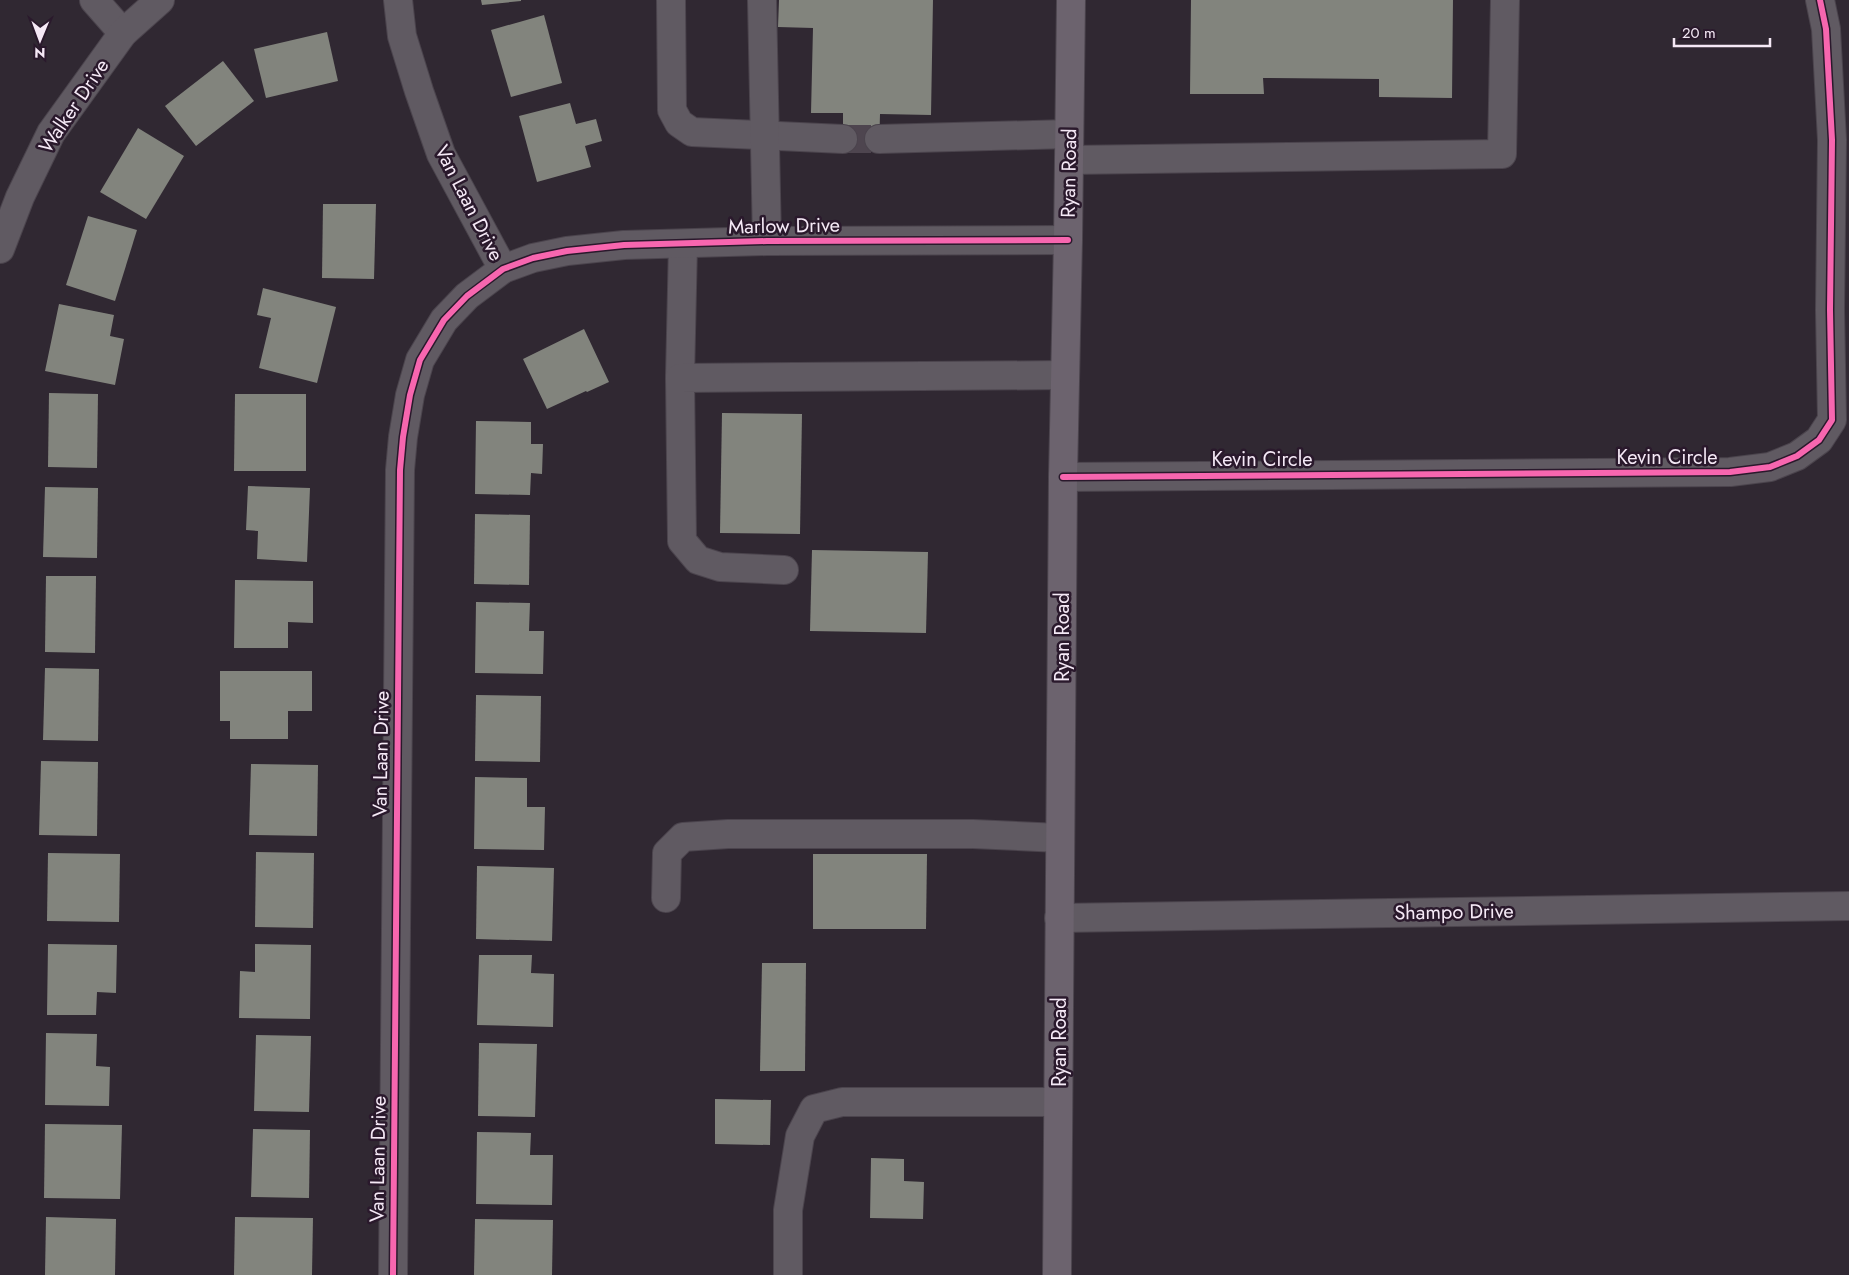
<svg xmlns="http://www.w3.org/2000/svg" width="1849" height="1275" viewBox="0 0 1849 1275" font-family="Jost,sans-serif">
<style>
.building{fill:#82847d}
.lines{fill:none;stroke-linecap:round;stroke-linejoin:round}
.minor-tunnel{stroke:#4e454f;stroke-width:28;stroke-dasharray:28 14;stroke-linecap:butt}
.minor-casing{stroke:#4b444d;stroke-width:30}
.major-casing{stroke:#4b444d;stroke-width:30}
.minor{stroke:#605a62;stroke-width:28}
.major{stroke:#6c636e;stroke-width:28}
.cycleway-casing{stroke:#2a192c;stroke-width:9}
.cycleway{stroke:#f766af;stroke-width:6}
.labels{text-anchor:middle;dominant-baseline:central;stroke-width:5;stroke-linejoin:round;paint-order:stroke}
.street-label{font-size:20px;fill:#f5e9f6;stroke:#2a192c}
</style>
<rect width="100%" height="100%" fill="#302832"/>
<!-- building -->
<g class="building">
<path d="M481,0H521V1L482,5Z"/>
<path d="M779,0H933L931,115L880,114L879,152L843,151V113H811L813,28L778,27Z"/>
<path d="M1191,0H1453L1452,98L1379,97V79L1263,78L1264,94H1190Z"/>
<path d="M544,15L562,83L511,97L491,30Z"/>
<path d="M327,32L338,81L266,98L254,49Z"/>
<path d="M223,61L254,101L196,146L165,106Z"/>
<path d="M570,103L576,124L596,119L602,141L585,146L591,167L537,182L519,116Z"/>
<path d="M138,128L184,156L146,219L100,192Z"/>
<path d="M323,204H376L374,279L322,278Z"/>
<path d="M88,216L137,230L115,301L66,285Z"/>
<path d="M263,288L336,307L317,383L259,368L271,318L257,315Z"/>
<path d="M59,304L114,315L110,336L124,339L115,385L45,371Z"/>
<path d="M584,329L609,382L587,392L586,391L547,409L523,359Z"/>
<path d="M49,393L98,394L97,468L48,467Z"/>
<path d="M235,394H306V471H234Z"/>
<path d="M722,413L802,414L800,534L720,533Z"/>
<path d="M476,421L531,422V444H543L542,474L531,473L530,495L475,494Z"/>
<path d="M248,486L310,488L307,562L257,559L258,531L246,530Z"/>
<path d="M45,487L98,488L97,558L43,557Z"/>
<path d="M475,514L530,515L529,585L474,584Z"/>
<path d="M812,550L928,552L926,633L810,631Z"/>
<path d="M46,576H96L95,653L45,652Z"/>
<path d="M235,580L313,581V623L288,622V648H234Z"/>
<path d="M476,602L530,603L529,631H544L543,674L475,673Z"/>
<path d="M45,668L99,669L98,741L43,740Z"/>
<path d="M220,671H312V711H288V739H230V721H220Z"/>
<path d="M476,695L541,696L540,762L475,761Z"/>
<path d="M41,761L98,762L97,836L39,835Z"/>
<path d="M251,764L318,765L317,836L249,835Z"/>
<path d="M475,777L527,778V807H545L544,850L474,849Z"/>
<path d="M256,852L314,853L313,928L255,927Z"/>
<path d="M48,853L120,854L119,922L47,921Z"/>
<path d="M813,854H927L926,929H813Z"/>
<path d="M477,866L554,868L552,941L476,939Z"/>
<path d="M48,944L117,945L116,993L97,992L96,1015H47Z"/>
<path d="M255,944L311,945L310,1019L239,1018L240,971L255,972Z"/>
<path d="M479,955H532L531,973L554,974L553,1027L477,1025Z"/>
<path d="M762,963H806L805,1071H760Z"/>
<path d="M46,1033L97,1034L96,1066L110,1067L109,1106L45,1105Z"/>
<path d="M256,1035L311,1036L309,1112L254,1111Z"/>
<path d="M479,1043L537,1044L535,1117L478,1116Z"/>
<path d="M715,1099L771,1100L770,1145L715,1144Z"/>
<path d="M45,1124L122,1125L120,1199L44,1198Z"/>
<path d="M253,1129L310,1130L309,1198L251,1197Z"/>
<path d="M477,1132L531,1133L530,1155H553L552,1205L476,1204Z"/>
<path d="M871,1158L904,1159V1181L924,1182L923,1219L870,1218Z"/>
<path d="M46,1217L116,1219L115,1275H45Z"/>
<path d="M235,1217L313,1218L312,1275H234Z"/>
<path d="M475,1219L553,1220L552,1275H474Z"/>
</g>
<g class="lines">
<!-- minor-tunnel -->
<path class="minor-tunnel" d="M843,139H879"/>
<defs>
<g id="minor">
<path d="M94,0L123,33"/>
<path d="M398,0L402,36L419,91L441,154L503,269"/>
<path d="M671,0L672,110L679,123L692,132L843,139"/>
<path d="M762,0L767,241"/>
<path d="M879,139L1069,134"/>
<path d="M1069,160L1502,154L1505,0"/>
<path d="M0,249L20,197L51,133L123,33L160,0"/>
<path d="M680,378L683,244"/>
<path d="M1063,477L1730,472L1770,467L1797,456L1819,440L1832,420L1830,310L1832,140L1826,29L1820,0"/>
<path d="M784,570L720,567L698,560L682,541L680,378L1065,375"/>
<path d="M666,898L667,853L683,837L728,834H973L1060,838"/>
<path d="M1059,918L1849,906"/>
<path d="M393,1275L400,470L403,437L410,395L420,360L444,320L467,296L503,269L533,258L567,251L624,245L767,241L1068,240"/>
<path d="M788,1275V1210L800,1136L814,1109L842,1102H1058"/>
</g>
<path id="major" d="M1057,1275L1063,477L1068,240L1071,0"/>
</defs>
<!-- minor casing -->
<use href="#minor" class="minor-casing"/>
<!-- major casing -->
<use href="#major" class="major-casing"/>
<!-- minor -->
<use href="#minor" class="minor"/>
<!-- major -->
<use href="#major" class="major"/>
<defs>
<g id="cycleway">
<path d="M1063,477L1730,472L1770,467L1797,456L1819,440L1832,420L1830,310L1832,140L1826,29L1820,0"/>
<path d="M393,1275L400,470L403,437L410,395L420,360L444,320L467,296L503,269L533,258L567,251L624,245L767,241L1068,240"/>
</g>
</defs>
<!-- cycleway casing -->
<use href="#cycleway" class="cycleway-casing"/>
<!-- cycleway -->
<use href="#cycleway" class="cycleway"/>
</g>
<g class="labels">
<!-- street labels -->
<g class="street-label">
<text transform="translate(74 106) rotate(-56)">Walker Drive</text>
<text transform="translate(1069 173) rotate(-89)">Ryan Road</text>
<text transform="translate(469 203) rotate(63)">Van Laan Drive</text>
<text transform="translate(784 226) rotate(-1)">Marlow Drive</text>
<text x="1667" y="457">Kevin Circle</text>
<text x="1262" y="459">Kevin Circle</text>
<text transform="translate(1062 637) rotate(-90)">Ryan Road</text>
<text transform="translate(381 754) rotate(-89)">Van Laan Drive</text>
<text transform="translate(1454 912) rotate(-1)">Shampo Drive</text>
<text transform="translate(1059 1042) rotate(-90)">Ryan Road</text>
<text transform="translate(378 1159) rotate(-89)">Van Laan Drive</text>
</g>
</g>
<!-- north arrow -->
<g transform="translate(40 40) rotate(181)" stroke="#2a192c" stroke-width="4" paint-order="stroke">
<path d="M0-4L9 19L0 12L-9 19Z" fill="#f5e9f6"/>
<text y="-8" font-size="14" font-weight="bold" text-anchor="middle" fill="#f5e9f6">N</text>
</g>
<!-- scale -->
<path d="M1674 38v8h96v-8" fill="none" stroke="#f5e9f6" stroke-width="2.5"/>
<text x="1682" y="38" font-size="15" fill="#f5e9f6" stroke="#2a192c" stroke-width="4" paint-order="stroke">20 m</text>
</svg>
